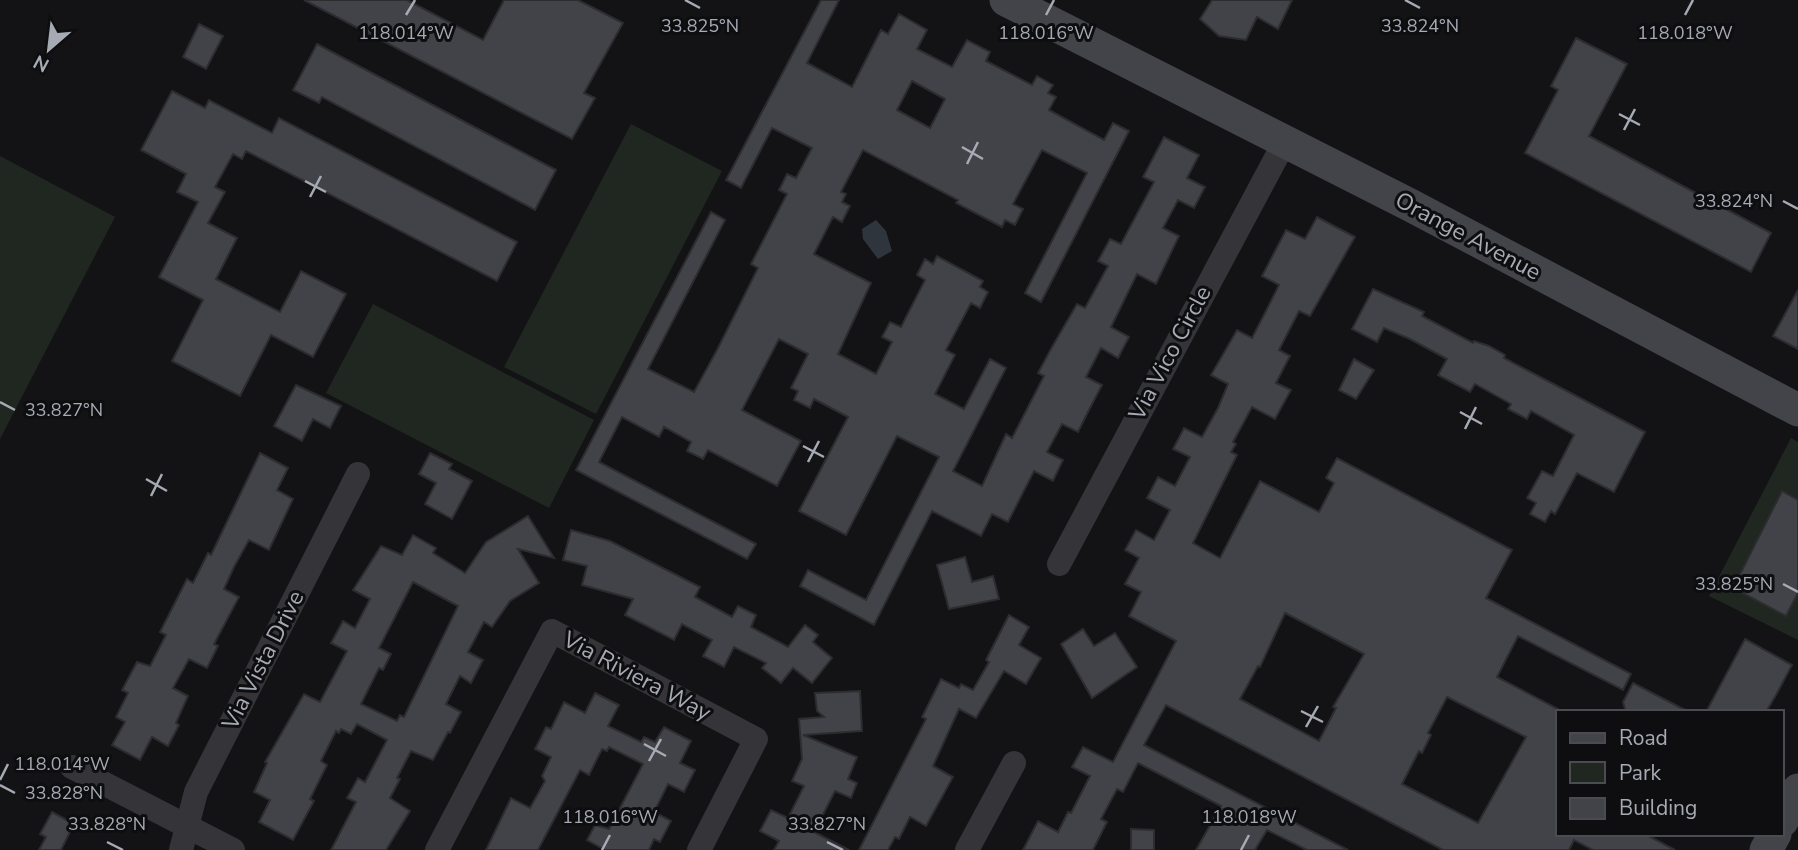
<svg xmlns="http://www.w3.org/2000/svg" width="1798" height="850" viewBox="0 0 1798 850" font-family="'Nunito Sans',sans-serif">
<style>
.green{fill:#202721}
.water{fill:#2e353c}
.building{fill:#424348;stroke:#2d2d30;stroke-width:2;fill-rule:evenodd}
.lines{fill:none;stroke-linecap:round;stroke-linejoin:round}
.street{stroke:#353539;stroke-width:24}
.secondary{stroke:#434449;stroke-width:33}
.ticks{fill:none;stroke:#a6aab4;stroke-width:2.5}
.labels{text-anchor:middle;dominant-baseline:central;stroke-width:6;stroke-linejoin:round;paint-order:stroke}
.street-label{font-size:23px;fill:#a6aab4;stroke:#0e0e10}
.ticks-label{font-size:18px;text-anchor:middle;fill:#a6aab4;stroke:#0e0e10;stroke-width:6;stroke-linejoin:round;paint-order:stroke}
</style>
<rect width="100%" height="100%" fill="#131315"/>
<!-- green -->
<g class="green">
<path d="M631,124L722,171L596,414L504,367Z"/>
<path d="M0,156L115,217L0,439Z"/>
<path d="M373,304L594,420L549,508L326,393Z"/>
<path d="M1791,438L1798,442V640L1709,596Z"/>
</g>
<!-- water -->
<path class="water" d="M876,220L886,231L892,251L878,259L863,239L862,229Z"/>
<!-- building -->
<g class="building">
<path d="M304,0H407L483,40L504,0H578L623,23L584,93L595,98L572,139Z"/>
<path d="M821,0H839L807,63L852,87L881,30L888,34L899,14L927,30L917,49L952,67L967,40L990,52L986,61L1032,85L1037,76L1053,85L1048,93L1056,97L1049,110L1104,140L1113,123L1129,131L1041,302L1025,293L1087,173L1042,150L1013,204L1023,209L1015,225L1005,220L1002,227L956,203L958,200L863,150L841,192L846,194L842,202L850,206L842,222L833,217L814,254L871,283L838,354L876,374L892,342L882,337L890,322L901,327L925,280L917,275L925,259L933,264L937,256L983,281L980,287L988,292L980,308L971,303L946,350L955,355L935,394L964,409L990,359L1006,368L953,471L982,486L1006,434L1012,438L1044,376L1038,373L1052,347L1077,304L1085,308L1108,266L1098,261L1110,239L1121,244L1154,182L1143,177L1164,137L1199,155L1187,178L1205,187L1194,208L1178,200L1163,228L1179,236L1156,284L1137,274L1111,327L1129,337L1118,358L1101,348L1086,377L1102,385L1089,410L1078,432L1062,424L1047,452L1063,460L1053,481L1034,471L1008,522L992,514L981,536L932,511L874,625L800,586L808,570L866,600L939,457L897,436L846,535L799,511L848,417L814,399L810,408L794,400L798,391L791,388L808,354L779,339L742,410L801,441L777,486L708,450L703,459L687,451L691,442L664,427L659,437L622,417L599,462L756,544L747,559L576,470L711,212L725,220L648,369L694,392L717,350L758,268L751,264L787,194L779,190L787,174L796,178L812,148L772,128L741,188L726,180ZM912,81L945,99L930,128L897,110Z"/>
<path d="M1212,0H1292L1278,29L1257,17L1246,40L1219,36L1200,19Z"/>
<path d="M199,24L223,36L206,69L183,57Z"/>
<path d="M1576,38L1627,64L1589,136L1771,233L1751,272L1525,153L1558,90L1551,86Z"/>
<path d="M317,44L556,170L535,210L322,97L319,103L293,90Z"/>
<path d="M172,91L205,108L209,100L272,133L279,118L517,242L497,281L246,151L242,159L233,154L215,187L225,192L208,223L237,238L216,279L280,312L301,271L346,294L313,357L271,335L240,396L172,361L203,300L159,277L198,202L177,192L186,174L141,150Z"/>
<path d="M1317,217L1355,237L1310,316L1299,311L1279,350L1290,356L1276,383L1291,390L1275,419L1252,407L1233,442L1236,444L1231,452L1237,455L1193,543L1220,558L1260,481L1319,512L1334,483L1326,478L1337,458L1512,550L1486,598L1631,674L1623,690L1518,636L1497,677L1558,709V834H1645L1675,850H1593L1574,840L1569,850H1443L1166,705L1144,745L1348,850H1307L1267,830L1255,850H1196L1221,806L1138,763L1123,792L1117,789L1101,819L1107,822L1093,850H1023L1038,821L1058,832L1068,812L1071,813L1090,776L1072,767L1083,747L1113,762L1176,641L1129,616L1141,592L1125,584L1139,558L1125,550L1136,530L1154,540L1170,510L1147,498L1158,477L1175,486L1190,457L1173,449L1184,428L1202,437L1218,408L1228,384L1211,375L1237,330L1252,338L1268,307L1279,285L1262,276L1286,230L1305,239ZM1285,613L1364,654L1333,707L1336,708L1319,741L1240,699L1258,666L1260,667ZM1447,697L1526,737L1478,823L1402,784L1419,751L1422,753L1431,735L1428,733Z"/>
<path d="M1373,289L1424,312L1422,316L1473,343L1474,341L1489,346L1505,355L1504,358L1645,432L1614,492L1577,473L1555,514L1551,511L1545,522L1530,514L1536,503L1527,498L1542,471L1553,476L1574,435L1531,411L1527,419L1508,409L1511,404L1475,384L1470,392L1438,375L1447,359L1410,339L1384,328L1377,342L1352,329Z"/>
<path d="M1798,290V349L1773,336Z"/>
<path d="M1354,359L1374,370L1356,399L1339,390Z"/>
<path d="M296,385L341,406L330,428L313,419L302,441L274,426Z"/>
<path d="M260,453L288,468L277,490L293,499L269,550L249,540L234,567L224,589L239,597L214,644L218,646L207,668L189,659L173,688L188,696L176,723L179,725L168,746L152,737L140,760L112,745L125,722L116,717L128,693L122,690L137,662L150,666L166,635L160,632L187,579L193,583L208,553L211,555Z"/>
<path d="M430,453L452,464L449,469L472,481L452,519L425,504L436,483L419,474Z"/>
<path d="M1782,491L1798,500V593L1786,616L1733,588Z"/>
<path d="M528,516L554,558L518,549L539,583L510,601L492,627L484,622L468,652L483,660L471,683L460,676L446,704L461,712L450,733L448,732L433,760L411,751L397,778L400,779L390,798L410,811L386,850H331L356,802L347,798L358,778L365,782L387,740L357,724L351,734L341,729L339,733L336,731L321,761L327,765L310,799L314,801L293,840L259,822L270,800L254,792L267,763L265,762L304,694L320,702L347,651L331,643L343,621L355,628L370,599L353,590L381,546L402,555L413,535L436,548L433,553L465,573L486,542ZM413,582L458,606L404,717L400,715L397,721L361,704L379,668L383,670L391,654L379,648Z"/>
<path d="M571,530L610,541L700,587L695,597L732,617L738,606L756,615L751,627L788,647L805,625L818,635L813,642L832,658L812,683L793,668L781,683L762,668L766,663L734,647L724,667L703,656L712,640L682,624L674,640L625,615L633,599L582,585L587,566L563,560Z"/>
<path d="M965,557L972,582L993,576L999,599L949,609L937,565Z"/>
<path d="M1009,615L1029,627L1019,645L1041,658L1026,684L1004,671L976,718L959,709L933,766L953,777L926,826L910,817L899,839L895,837L888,850H859L926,719L922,717L941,679L959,688L961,684L973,690L989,662L986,660Z"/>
<path d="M1083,629L1094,646L1115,633L1137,667L1092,698L1061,644Z"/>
<path d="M1745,639L1792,665L1776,695L1766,712H1706Z"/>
<path d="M1633,683L1689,712H1626L1623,702Z"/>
<path d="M860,691L862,731L803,735L857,757L848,779L857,783L851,798L835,791L814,832L849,850H774L779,841L760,831L771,810L788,818L804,786L792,781L802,759L799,719L824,717L817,711L815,693Z"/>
<path d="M595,693L619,705L608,726L641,742L644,737L655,742L664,727L691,741L680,763L695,770L684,792L668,784L654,812L671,821L660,842L654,839L649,850H605L587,840L595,825L609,829L643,764L609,747L607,751L602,749L589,775L580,770L538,850H486L511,798L530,808L545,781L542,776L551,757L535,749L546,727L551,729L564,702L585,713Z"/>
<path d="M52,812L74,824L61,850H39L46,837L40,834Z"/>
<path d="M1131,829L1154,830V850H1131Z"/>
</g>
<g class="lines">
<!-- street -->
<g class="street">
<path d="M1059,564L1284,143"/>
<path d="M72,767L233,850"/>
<path d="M181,850L196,792L358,474"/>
<path d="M437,850L552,631L756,739L699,850"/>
<path d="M967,850L1014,763"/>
</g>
<!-- secondary -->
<g class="secondary">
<path d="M1006,0L1410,205L1798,410"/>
<path d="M1782,821L1798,790"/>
<path d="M1766,850L1775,834"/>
</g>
</g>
<!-- ticks -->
<path class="ticks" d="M685,0L700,8M1405,0L1420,8M406,15L415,0M1046,15L1054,0M1685,15L1693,0M1619,114L1640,125M1624,130L1635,109M962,147L983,159M967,164L978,142M305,181L326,192M310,197L321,176M1783,201L1798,209M0,402L15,410M1460,412L1482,424M1465,429L1476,407M803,446L824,457M808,462L819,441M146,479L167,491M151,496L162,474M1783,584L1798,592M1301,711L1323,722M1306,727L1318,706M644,744L666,756M649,761L661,739M0,780L8,764M0,785L15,793M107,842L123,850M827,842L843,850M602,850L610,835M1241,850L1249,835"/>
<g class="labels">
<!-- street labels -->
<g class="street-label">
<text transform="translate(1468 236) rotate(28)">Orange Avenue</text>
<text transform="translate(1170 353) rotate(-62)">Via Vico Circle</text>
<text transform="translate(263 660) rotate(-63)">Via Vista Drive</text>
<text transform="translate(637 676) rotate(28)">Via Riviera Way</text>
</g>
</g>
<g class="ticks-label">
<text x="700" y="32">33.825°N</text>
<text x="1420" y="32">33.824°N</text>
<text x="406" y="39">118.014°W</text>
<text x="1046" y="39">118.016°W</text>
<text x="1685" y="39">118.018°W</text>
<text x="1734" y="207">33.824°N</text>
<text x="64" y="416">33.827°N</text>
<text x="1734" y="590">33.825°N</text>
<text x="62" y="770">118.014°W</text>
<text x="64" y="799">33.828°N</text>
<text x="610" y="823">118.016°W</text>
<text x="1249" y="823">118.018°W</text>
<text x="107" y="830">33.828°N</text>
<text x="827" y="830">33.827°N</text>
</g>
<!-- legend -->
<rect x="1556" y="710" width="228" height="126" fill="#0e0e10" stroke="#4b4c52" stroke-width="2"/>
<rect x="1570" y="733" width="35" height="10" fill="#434449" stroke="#4b4c52" stroke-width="2"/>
<text x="1619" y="745" font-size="21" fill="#a6aab4">Road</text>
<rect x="1570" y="762" width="35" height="21" fill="#202721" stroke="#4b4c52" stroke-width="2"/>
<text x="1619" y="780" font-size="21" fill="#a6aab4">Park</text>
<rect x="1570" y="798" width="35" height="21" fill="#424348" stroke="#4b4c52" stroke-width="2"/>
<text x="1619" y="815" font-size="21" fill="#a6aab4">Building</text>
<!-- north arrow -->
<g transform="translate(49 49) rotate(208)" stroke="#0e0e10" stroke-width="5" paint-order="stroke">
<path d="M0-5L12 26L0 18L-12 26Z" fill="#a6aab4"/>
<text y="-10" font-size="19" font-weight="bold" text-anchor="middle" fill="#a6aab4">N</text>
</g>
</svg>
